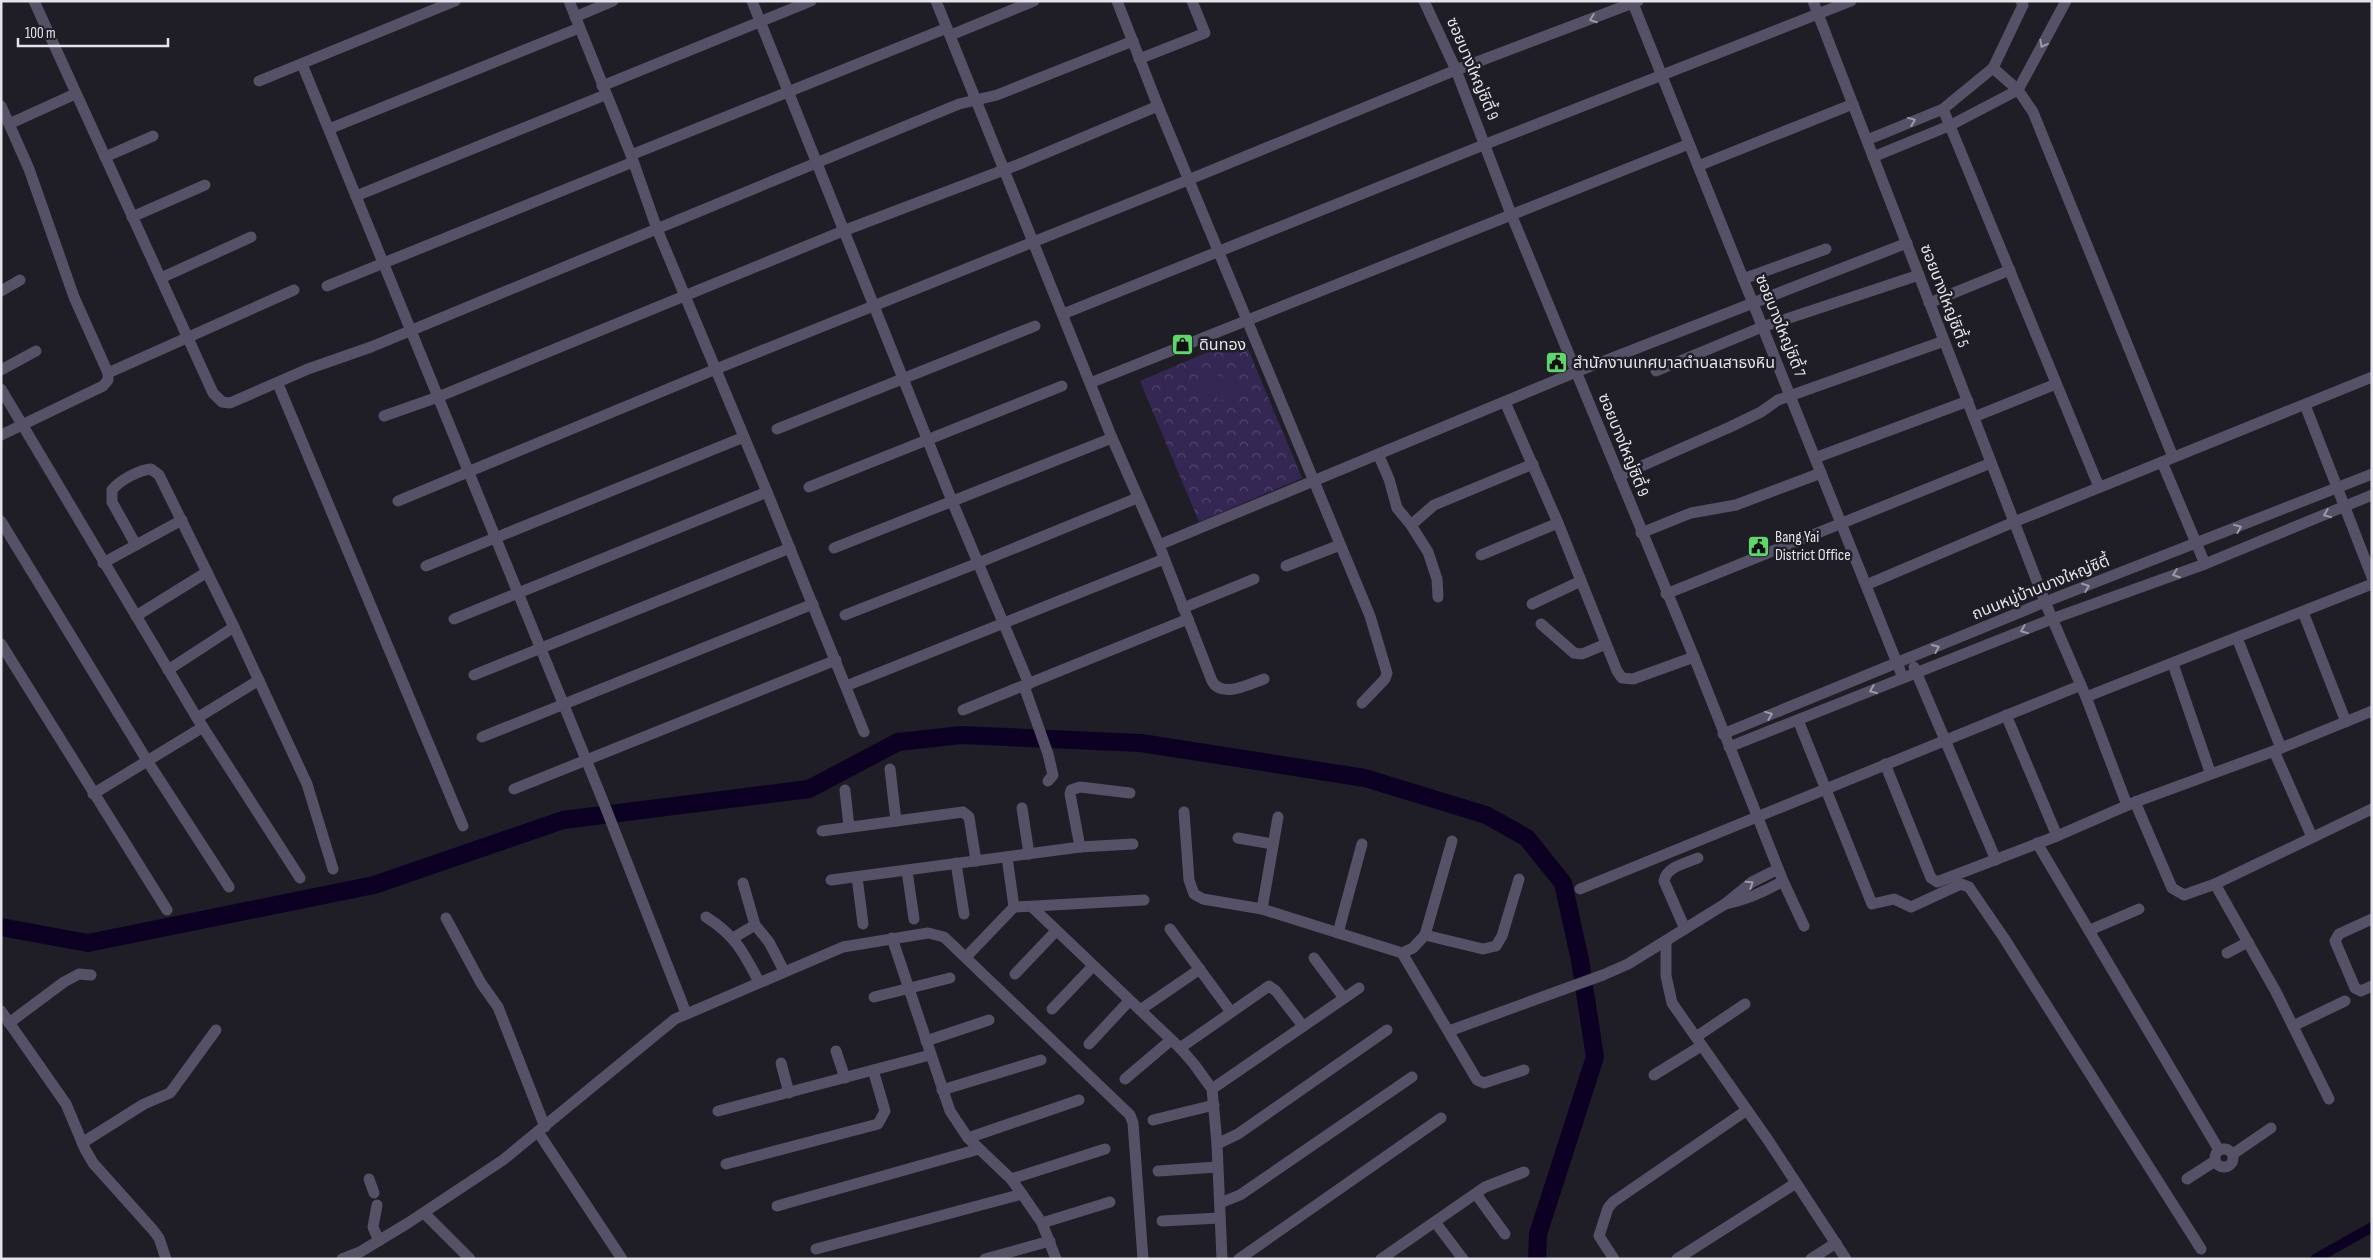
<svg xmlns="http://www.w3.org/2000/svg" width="2373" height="1260" viewBox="0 0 2373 1260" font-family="'Sofia Sans Condensed','Noto Sans Thai',sans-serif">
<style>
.park{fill:url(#park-crowns)}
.pitch{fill:#342753}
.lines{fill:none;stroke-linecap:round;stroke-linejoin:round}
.canal{stroke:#0c0023;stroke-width:10}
.river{stroke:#0c0023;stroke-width:18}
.minor{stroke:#565167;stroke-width:11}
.oneway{stroke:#9d9aa8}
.labels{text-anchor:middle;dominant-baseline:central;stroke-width:5;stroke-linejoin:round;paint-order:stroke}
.street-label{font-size:16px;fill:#e4e3ea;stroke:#1f1d26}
.poi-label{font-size:16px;fill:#e4e3ea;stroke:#1f1d26;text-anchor:start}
</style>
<defs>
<pattern id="park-crowns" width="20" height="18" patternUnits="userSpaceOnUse" patternTransform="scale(1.25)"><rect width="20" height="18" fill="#342753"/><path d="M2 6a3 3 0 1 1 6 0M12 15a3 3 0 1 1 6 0" fill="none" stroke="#51466c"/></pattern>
</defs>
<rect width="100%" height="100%" fill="#1f1d26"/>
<!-- park -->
<path class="park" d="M1243,337L1302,478L1199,522L1140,381Z"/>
<!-- pitch -->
<path class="pitch" d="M1204,369L1245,387L1236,406L1195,388Z"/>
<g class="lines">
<!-- canal -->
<path class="canal" d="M2315,1259L2372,1227"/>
<!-- river -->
<path class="river" d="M1,927L88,943L374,885L563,820L809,789L898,742L961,735L1141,743L1365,778L1486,815L1527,838L1563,883L1580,960L1595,1057L1538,1234L1537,1259"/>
<!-- minor -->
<g class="minor">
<path d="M34,1L213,393L222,402L230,403L308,369L371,347L959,104L997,95L1133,41"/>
<path d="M569,1L631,155L657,229L767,492L864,732"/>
<path d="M752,1L952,501L1029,684"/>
<path d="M936,1L1112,438L1159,545L1212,681C1222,699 1249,684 1264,679"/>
<path d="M1117,1L1158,106L1370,616L1387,673L1385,679L1362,703"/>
<path d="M1424,1L1456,70L1511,214L1694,657L1783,881L1804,926"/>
<path d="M1632,1L1903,678"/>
<path d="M1813,1L2045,602L2086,697L2127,805"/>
<path d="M575,17L613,1"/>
<path d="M951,35L1034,1"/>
<path d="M1139,59L1205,33L1192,1"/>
<path d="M302,64L603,801L686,1013"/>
<path d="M1993,68L2018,90L2033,112L2173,457"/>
<path d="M259,81L455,1"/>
<path d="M602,86L811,1"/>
<path d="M1,106L29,169L74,297L108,373V380L103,386L1,435"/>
<path d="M1943,109L2099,487"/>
<path d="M9,124L75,94"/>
<path d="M329,129L579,28"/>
<path d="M1867,140L1943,109L1993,68L2023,5L2021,1"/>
<path d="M631,155L947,28"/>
<path d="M105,157L153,136"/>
<path d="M1873,157L1951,125L2018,90L2066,1"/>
<path d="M1698,166L1853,104"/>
<path d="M356,196L605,95"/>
<path d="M132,217L205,185"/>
<path d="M161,278L251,237"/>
<path d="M1743,279L1826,249"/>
<path d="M327,286L633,162"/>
<path d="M1,291L20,280"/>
<path d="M1929,303L2010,270"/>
<path d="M1063,314L1486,144L1851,1"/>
<path d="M1,370L36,351"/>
<path d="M1656,371L1762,327L1919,275"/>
<path d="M108,373L294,290"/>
<path d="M1090,383L1689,144"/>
<path d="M278,384L463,826"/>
<path d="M1,389L197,718L300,878"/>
<path d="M1505,402L1558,523L1617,671L1622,678L1633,679L1694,657"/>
<path d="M2305,405L2372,577"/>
<path d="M384,416L438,397L843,231L1022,163L1158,106"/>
<path d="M1974,417L2056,384"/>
<path d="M777,429L1035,326"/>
<path d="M1378,454L1389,479L1397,508L1411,525L1428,552L1437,579L1438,597"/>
<path d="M1815,458L1968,401"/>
<path d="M2162,462L2205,564"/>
<path d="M1619,476L1730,427L1761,412L1778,400L1944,341"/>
<path d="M809,487L1062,386"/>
<path d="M398,501L716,369L1188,180L1456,70L1638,1"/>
<path d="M1,521L148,762L229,887"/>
<path d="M1411,525L1434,505L1533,464"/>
<path d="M1641,533L1691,513L1736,505L1821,473"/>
<path d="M136,545L112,502V490C120,480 139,470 151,469L159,475L234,627L307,784L333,869"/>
<path d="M1159,545L1576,372L1907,243"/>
<path d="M834,548L1112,438"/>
<path d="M1481,555L1558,523"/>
<path d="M103,563L182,520"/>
<path d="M426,566L744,437"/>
<path d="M1286,566L1340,545"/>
<path d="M1866,585L2014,522L2372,377"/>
<path d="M1666,594L1991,463"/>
<path d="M1532,604L1581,581"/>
<path d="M1183,608L1254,579"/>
<path d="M2303,612L2346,722"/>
<path d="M845,615L978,563L1137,498"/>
<path d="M136,616L207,572"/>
<path d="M454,619L767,492"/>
<path d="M1541,624L1574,653L1582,654L1606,644"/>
<path d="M2237,638L2281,748"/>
<path d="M1,644L167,910"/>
<path d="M2173,664L2210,772"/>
<path d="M1914,667L1996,860"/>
<path d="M168,670L234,627"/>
<path d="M474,675L790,548"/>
<path d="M846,686L1164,559"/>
<path d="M1024,686L1048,754L1053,775L1048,781"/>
<path d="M2086,697L2372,584"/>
<path d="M963,710L1188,619"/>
<path d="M2006,715L2057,836"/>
<path d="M197,718L259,680"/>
<path d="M1798,720L1872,904L1894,899L1911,907L1961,884L1969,887L2004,938L2201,1249"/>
<path d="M1723,734L2045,602L2372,474"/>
<path d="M482,737L813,604"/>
<path d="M1729,747L2052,619L2205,564L2372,495"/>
<path d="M2274,751L2312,837"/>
<path d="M1885,764L1931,878L1937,882L2057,836L2135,802L2274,751L2372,711"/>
<path d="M890,769L896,821"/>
<path d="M514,789L836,660"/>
<path d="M845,790L849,827"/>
<path d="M93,794L203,727"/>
<path d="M2135,802L2172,888L2184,895L2215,884L2372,809"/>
<path d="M1022,808L1029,854"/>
<path d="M1184,812L1189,880L1194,894L1203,899L1262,909L1402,953L1477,1080L1484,1083L1524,1070"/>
<path d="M822,831L963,812L969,817L976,861"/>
<path d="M1238,838L1273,844"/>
<path d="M2037,843L2219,1150"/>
<path d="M1080,847L1070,794L1071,790L1080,787L1130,793"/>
<path d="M956,863L964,914"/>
<path d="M907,871L914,919"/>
<path d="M857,877L863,924"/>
<path d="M831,880L1080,847L1133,844"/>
<path d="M743,883L755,925L769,942L784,971"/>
<path d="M2215,884L2276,992L2329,1099"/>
<path d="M1580,889L2079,686"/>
<path d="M1725,904C1747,900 1764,892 1783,881"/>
<path d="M1014,907L1144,900"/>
<path d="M1032,907L1180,1048L1194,1064L1212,1089L1217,1144L1222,1259"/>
<path d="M1262,909L1278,817"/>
<path d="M706,917C735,935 744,953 759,982"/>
<path d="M446,918L481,983L498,1007L545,1127"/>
<path d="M2372,919L2339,934L2335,941L2355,988L2361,991L2372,986"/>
<path d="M1170,929L1231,1012"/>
<path d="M1685,929L1664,881C1666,867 1686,863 1698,858"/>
<path d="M2090,930L2139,909"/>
<path d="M1338,933L1362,844"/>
<path d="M1425,935L1483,949L1496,946L1502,936L1519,879"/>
<path d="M733,938L755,925"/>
<path d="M892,938L950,1111L968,1138L1011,1179L1022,1194L1042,1223L1056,1259"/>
<path d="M1666,942V976L1672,1003L1768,1140L1846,1259"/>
<path d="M1402,953L1413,948L1425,935L1452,841"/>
<path d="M2227,953L2248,942"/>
<path d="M966,957L1014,907L1007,857"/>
<path d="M1314,958L1344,998"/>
<path d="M1015,974L1056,931"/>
<path d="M874,997L950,978"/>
<path d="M1052,1009L1093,966"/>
<path d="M1140,1010L1200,969"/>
<path d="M1,1011L66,1104L85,1149L93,1163L153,1230L159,1238L166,1259"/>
<path d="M9,1023L64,982L79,974L91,975"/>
<path d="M2293,1026L2345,1001"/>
<path d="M1449,1031L1603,975L1628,964L1725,904L1752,882L1778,869"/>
<path d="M1696,1037L1745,1004"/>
<path d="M926,1041L989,1020"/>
<path d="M1089,1044L1129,1001"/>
<path d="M1180,1048L1269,986L1276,991L1303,1026"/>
<path d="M836,1051L845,1078"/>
<path d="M781,1063L789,1093"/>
<path d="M1654,1075L1701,1046"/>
<path d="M1125,1079L1171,1040"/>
<path d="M1212,1089L1359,988"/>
<path d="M942,1090L1041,1060"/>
<path d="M718,1111L930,1055"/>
<path d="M1153,1120L1214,1105"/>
<path d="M538,1132L622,1259"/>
<path d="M968,1138L1079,1100"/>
<path d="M82,1143L144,1104L170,1093L216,1030"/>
<path d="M1217,1144L1238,1134L1387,1030"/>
<circle cx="2224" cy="1158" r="9"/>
<path d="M2233,1154L2271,1128"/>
<path d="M726,1164L878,1124L885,1111L873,1070"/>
<path d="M1158,1171L1217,1167"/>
<path d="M369,1179L374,1193"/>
<path d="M1011,1179L1105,1149"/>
<path d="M2187,1179L2215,1161"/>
<path d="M1476,1194L1505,1234"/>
<path d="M1220,1203L1240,1195L1412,1077"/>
<path d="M377,1205L373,1227L379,1241"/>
<path d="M777,1206L979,1149"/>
<path d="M424,1213L470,1259"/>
<path d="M1162,1221L1220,1218"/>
<path d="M1435,1222L1463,1259"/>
<path d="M1042,1223L1110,1202"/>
<path d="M816,1249L1022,1194"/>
<path d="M342,1259L360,1252L408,1223L503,1160L675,1019L843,947L928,933L944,937L1130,1115L1133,1123L1143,1259"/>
<path d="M985,1259L1050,1241"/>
<path d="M1239,1259L1441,1118"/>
<path d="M1381,1259L1485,1187L1524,1172"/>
<path d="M1614,1259L1599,1236L1608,1208L1613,1202L1747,1110"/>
<path d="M1677,1259L1796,1183"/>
<path d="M1811,1259L1836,1243"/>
</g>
</g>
<!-- one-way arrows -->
<defs><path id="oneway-chevron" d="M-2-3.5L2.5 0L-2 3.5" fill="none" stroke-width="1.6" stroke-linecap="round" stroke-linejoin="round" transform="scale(1.25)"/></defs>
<g class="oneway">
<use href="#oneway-chevron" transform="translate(1593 19) rotate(159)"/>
<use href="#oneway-chevron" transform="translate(2043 44) rotate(119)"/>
<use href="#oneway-chevron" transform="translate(1912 121) rotate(-22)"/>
<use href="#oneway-chevron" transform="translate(2327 514) rotate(158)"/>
<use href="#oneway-chevron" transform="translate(2238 528) rotate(-22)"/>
<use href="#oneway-chevron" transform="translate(2176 574) rotate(160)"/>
<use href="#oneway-chevron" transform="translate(2086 587) rotate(-21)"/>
<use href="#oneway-chevron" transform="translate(2024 630) rotate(158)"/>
<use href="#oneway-chevron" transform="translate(1936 648) rotate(-23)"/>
<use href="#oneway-chevron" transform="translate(1873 690) rotate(158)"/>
<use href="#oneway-chevron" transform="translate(1769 715) rotate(-22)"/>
<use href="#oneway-chevron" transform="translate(1750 884) rotate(-33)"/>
</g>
<!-- icons -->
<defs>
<symbol id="shop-square" viewBox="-11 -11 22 22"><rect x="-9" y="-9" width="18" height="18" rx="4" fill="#60d56b" stroke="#1f1d26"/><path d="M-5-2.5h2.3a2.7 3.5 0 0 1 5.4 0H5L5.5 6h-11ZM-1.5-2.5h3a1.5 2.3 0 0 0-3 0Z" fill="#111"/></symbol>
<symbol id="civic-square" viewBox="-11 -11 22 22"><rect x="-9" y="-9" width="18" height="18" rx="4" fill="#60d56b" stroke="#1f1d26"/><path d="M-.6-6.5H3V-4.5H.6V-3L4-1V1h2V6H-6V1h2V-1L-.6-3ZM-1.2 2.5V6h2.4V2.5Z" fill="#111"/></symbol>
</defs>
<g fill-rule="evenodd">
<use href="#shop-square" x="1170" y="332" width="25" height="25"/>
<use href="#civic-square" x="1544" y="350" width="25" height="25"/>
<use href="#civic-square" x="1746" y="534" width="25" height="25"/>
</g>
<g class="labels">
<!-- street labels -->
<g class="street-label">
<text transform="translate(1472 69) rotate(67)">ซอยบางใหญ่ซิตี้ 9</text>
<text transform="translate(1944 296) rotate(69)">ซอยบางใหญ่ซิตี้ 5</text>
<text transform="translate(1780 326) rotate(68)">ซอยบางใหญ่ซิตี้ 7</text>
<text transform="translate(1623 445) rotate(68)">ซอยบางใหญ่ซิตี้ 9</text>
<text transform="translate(2041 588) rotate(-22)">ถนนหมู่บ้านบางใหญ่ซิตี้</text>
</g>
<!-- poi labels -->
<g class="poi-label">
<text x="1199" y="345">ดินทอง</text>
<text x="1573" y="363">สำนักงานเทศบาลตำบลเสาธงหิน</text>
<text x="1775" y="537">Bang Yai<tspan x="1775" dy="18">District Office</tspan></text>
</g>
</g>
<!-- border -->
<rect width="2373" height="1260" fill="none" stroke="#e4e3ea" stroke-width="5"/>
<!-- scale -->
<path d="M18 38v8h150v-8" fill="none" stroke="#e4e3ea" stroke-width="2.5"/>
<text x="25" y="38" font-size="15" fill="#e4e3ea" stroke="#1f1d26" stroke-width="4" paint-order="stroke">100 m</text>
</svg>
